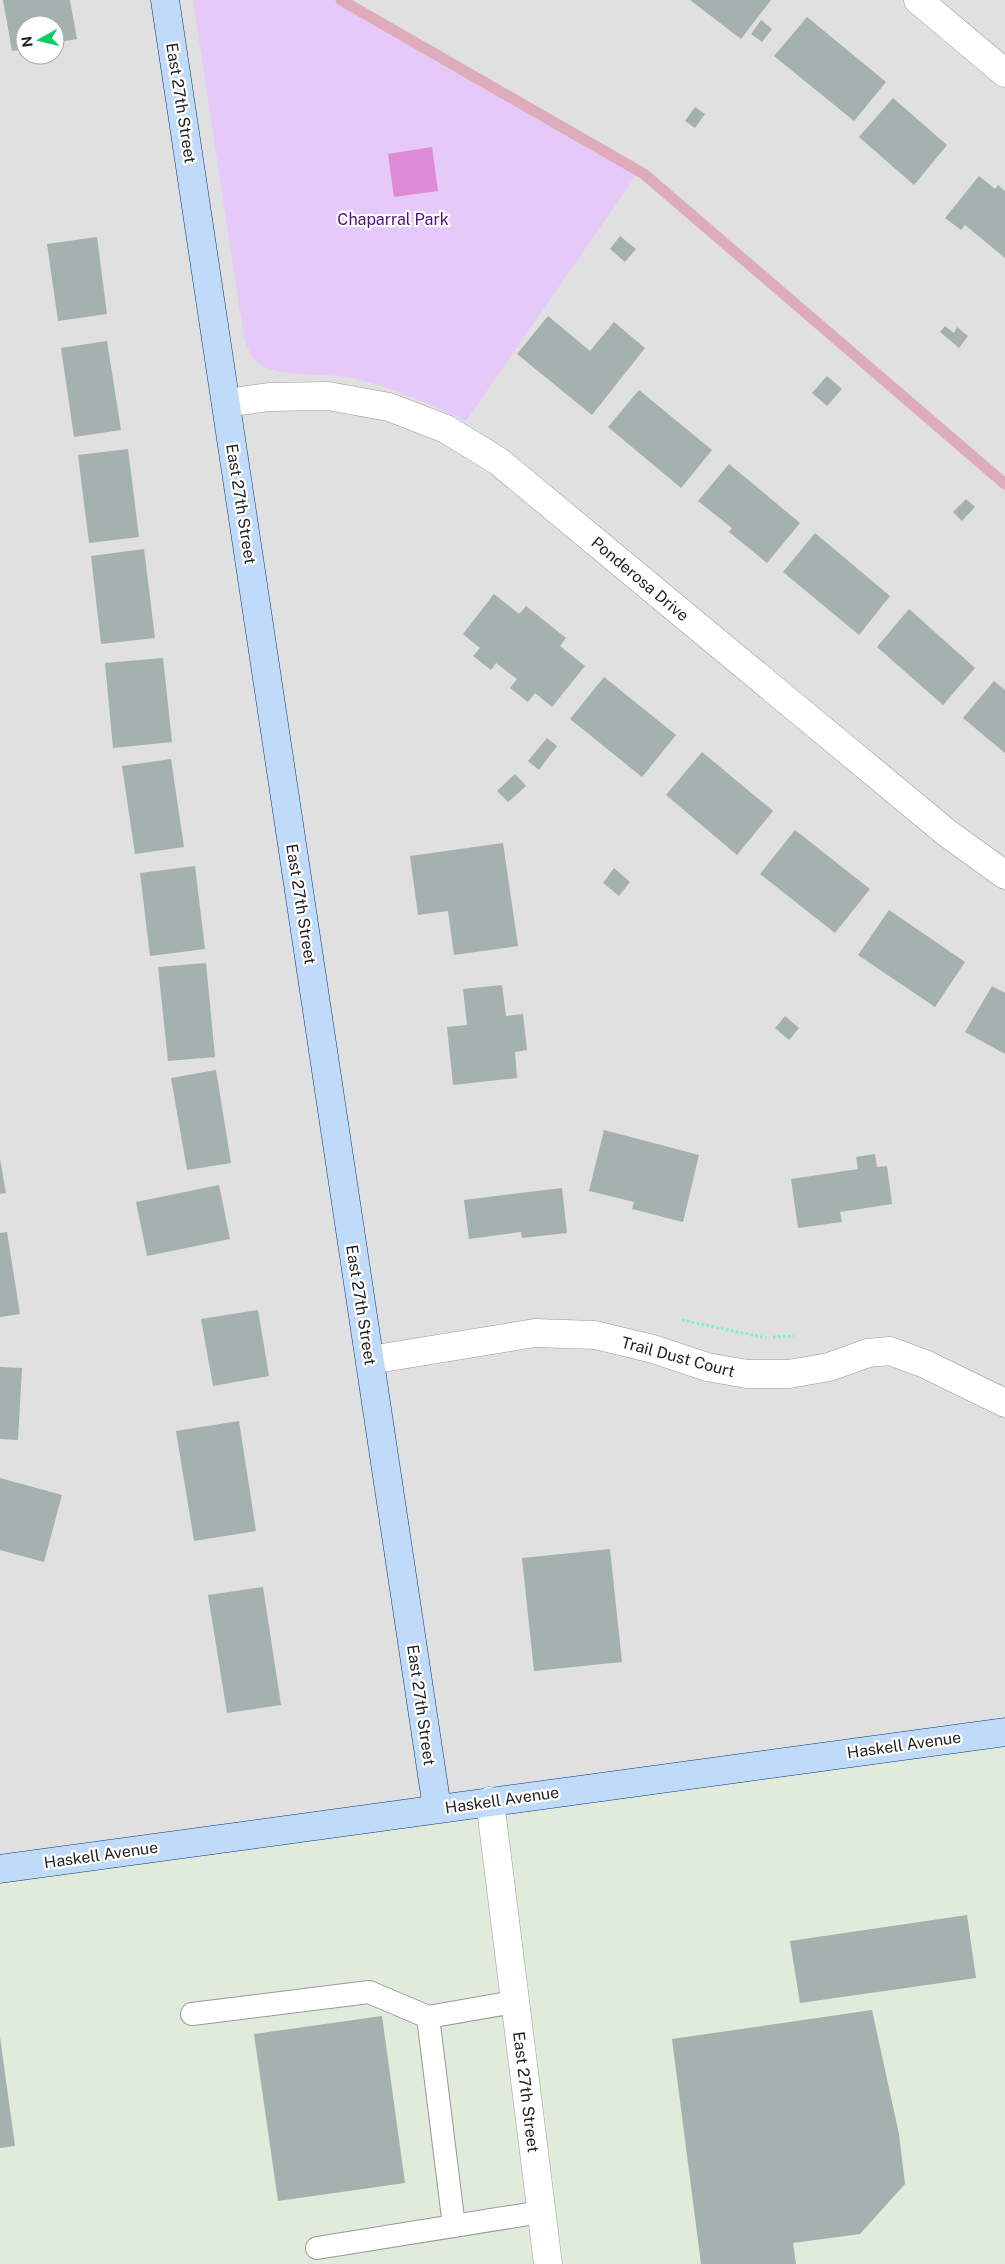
<svg xmlns="http://www.w3.org/2000/svg" width="1005" height="2264" viewBox="0 0 1005 2264" font-family="'Public Sans',sans-serif">
<style>
.residential{fill:#dfe0df;fill-rule:evenodd}
.industrial{fill:#e0ebdb}
.park{fill:#e4c9f9}
.pitch{fill:#de8ad6}
.lines{fill:none;stroke-linecap:round;stroke-linejoin:round}
.stream{stroke:#deabba;stroke-width:11}
.building{fill:#a4b1af}
.lane-casing{stroke:#999;stroke-width:24}
.street-casing{stroke:#999;stroke-width:29}
.secondary-casing{stroke:#08377a;stroke-width:29}
.path{stroke:#75f7c1;stroke-width:3;stroke-dasharray:2.5 2.5;stroke-linecap:butt}
.lane{stroke:#fff;stroke-width:22}
.street{stroke:#fff;stroke-width:28}
.secondary{stroke:#c0dbf9;stroke-width:28}
.labels{text-anchor:middle;dominant-baseline:central;stroke-width:4.5;stroke-linejoin:round;paint-order:stroke}
.street-label{font-size:16px;fill:#222;stroke:#fff}
.park-label{font-size:16px;fill:#4f0f81;stroke:#fff}
</style>
<rect width="100%" height="100%" fill="#e9f0f2"/>
<!-- residential -->
<path class="residential" d="M0,0H1005V1732L0,1869ZM25,25H55V55H25Z"/>
<!-- industrial -->
<path class="industrial" d="M1005,1732V2264H0V1869Z"/>
<!-- park -->
<path class="park" d="M193,0H341L639,171L466,421C428,404 388,384 346,377C322,373 293,377 270,369C254,364 249,353 244,338Z"/>
<!-- pitch -->
<path class="pitch" d="M432,147L438,191L394,197L388,154Z"/>
<g class="lines">
<!-- stream -->
<path class="stream" d="M341,0L644,174L1005,484"/>
</g>
<!-- building -->
<g class="building">
<path d="M3,0H70L77,39L55,43V25H25V49L12,51Z"/>
<path d="M690,0H771L741,39Z"/>
<path d="M807,17L886,82L854,121L774,56Z"/>
<path d="M761,20L772,29L762,42L751,34Z"/>
<path d="M893,98L947,145L914,185L859,137Z"/>
<path d="M695,107L705,114L695,128L685,121Z"/>
<path d="M979,176L995,189L998,185L1005,191V258L965,225L961,230L945,218Z"/>
<path d="M620,236L636,249L625,262L610,249Z"/>
<path d="M97,237L107,314L58,321L47,244Z"/>
<path d="M548,316L590,351L614,322L645,348L592,415L517,354Z"/>
<path d="M945,326L954,333L957,327L968,336L959,348L940,332Z"/>
<path d="M107,341L121,430L74,437L61,348Z"/>
<path d="M827,376L842,389L827,406L812,393Z"/>
<path d="M639,390L712,450L681,488L608,427Z"/>
<path d="M128,449L139,537L89,543L78,455Z"/>
<path d="M729,464L800,523L767,563L729,532L732,528L698,501Z"/>
<path d="M966,499L975,507L962,521L953,512Z"/>
<path d="M815,533L890,596L859,635L783,572Z"/>
<path d="M144,549L155,638L101,644L91,556Z"/>
<path d="M494,594L519,614L526,606L566,638L560,646L585,666L552,707L535,693L528,702L510,688L517,679L496,663L491,670L473,656L480,648L463,634Z"/>
<path d="M909,609L975,668L943,705L877,647Z"/>
<path d="M163,658L172,742L113,748L105,663Z"/>
<path d="M604,677L676,735L642,777L570,719Z"/>
<path d="M994,681L1005,690V753L963,718Z"/>
<path d="M547,738L557,746L539,770L528,761Z"/>
<path d="M702,752L773,811L737,855L666,795Z"/>
<path d="M171,759L184,847L135,854L122,766Z"/>
<path d="M515,774L526,786L508,802L497,791Z"/>
<path d="M795,830L870,889L835,933L760,874Z"/>
<path d="M503,843L518,946L454,955L448,911L418,915L410,856Z"/>
<path d="M195,866L205,949L150,956L140,873Z"/>
<path d="M614,868L630,882L619,896L603,883Z"/>
<path d="M889,910L965,962L935,1007L858,955Z"/>
<path d="M206,963L215,1057L168,1061L158,967Z"/>
<path d="M502,985L506,1016L523,1014L527,1050L515,1052L517,1078L453,1085L447,1027L467,1025L463,989Z"/>
<path d="M992,986L1005,993V1054L965,1032Z"/>
<path d="M785,1016L799,1028L789,1040L775,1028Z"/>
<path d="M216,1070L231,1163L187,1170L171,1078Z"/>
<path d="M604,1130L699,1155L683,1222L632,1209L634,1202L589,1191Z"/>
<path d="M875,1154L877,1167L887,1166L892,1204L840,1212L842,1222L798,1228L791,1179L858,1169L856,1157Z"/>
<path d="M0,1159L6,1193L0,1194Z"/>
<path d="M219,1185L230,1239L147,1256L136,1202Z"/>
<path d="M562,1188L567,1233L522,1238L521,1232L469,1239L464,1200Z"/>
<path d="M7,1232L20,1314L0,1317V1233Z"/>
<path d="M258,1310L269,1376L213,1386L201,1319Z"/>
<path d="M0,1367L22,1368L18,1440L0,1439Z"/>
<path d="M239,1421L256,1531L194,1541L176,1431Z"/>
<path d="M0,1478L62,1495L44,1562L0,1550Z"/>
<path d="M610,1549L622,1662L534,1671L522,1558Z"/>
<path d="M263,1587L281,1705L227,1713L208,1595Z"/>
<path d="M967,1915L976,1978L800,2003L790,1941Z"/>
<path d="M872,2010L899,2134L905,2184L860,2234L793,2243L796,2264H701L672,2039Z"/>
<path d="M382,2016L405,2183L278,2201L254,2034Z"/>
<path d="M0,2037L15,2146L0,2148Z"/>
</g>
<g class="lines">
<defs>
<g id="lane">
<path d="M192,2014L369,1992L428,2017L514,2002"/>
<path d="M428,2017L454,2226"/>
<path d="M317,2248L541,2212"/>
</g>
<g id="street">
<path d="M918,0L1005,73"/>
<path d="M226,403L269,397L328,396L389,407L446,429L498,461L947,833L1005,875"/>
<path d="M370,1360L535,1333L595,1335L653,1349L707,1367L747,1374H789L829,1367L868,1353L890,1351L925,1364L1005,1403"/>
<path d="M490,1801L548,2264"/>
</g>
<g id="secondary">
<path d="M165,0L437,1808"/>
<path d="M0,1869L1005,1732"/>
</g>
</defs>
<!-- lane casing -->
<use href="#lane" class="lane-casing"/>
<!-- street casing -->
<use href="#street" class="street-casing"/>
<!-- secondary casing -->
<use href="#secondary" class="secondary-casing"/>
<!-- path -->
<g class="path">
<path d="M682,1320L766,1338"/>
<path d="M773,1337L794,1336"/>
</g>
<!-- lane -->
<use href="#lane" class="lane"/>
<!-- street -->
<use href="#street" class="street"/>
<!-- secondary -->
<use href="#secondary" class="secondary"/>
</g>
<g class="labels">
<!-- street labels -->
<g class="street-label">
<text transform="translate(181 103) rotate(81)">East 27th Street</text>
<text transform="translate(241 504) rotate(81)">East 27th Street</text>
<text transform="translate(640 579) rotate(40)">Ponderosa Drive</text>
<text transform="translate(301 904) rotate(81)">East 27th Street</text>
<text transform="translate(361 1305) rotate(81)">East 27th Street</text>
<text transform="translate(678 1357) rotate(15)">Trail Dust Court</text>
<text transform="translate(421 1705) rotate(82)">East 27th Street</text>
<text transform="translate(904 1745) rotate(-8)">Haskell Avenue</text>
<text transform="translate(502 1800) rotate(-8)">Haskell Avenue</text>
<text transform="translate(101 1855) rotate(-8)">Haskell Avenue</text>
<text transform="translate(526 2092) rotate(83)">East 27th Street</text>
</g>
<!-- park labels -->
<g class="park-label">
<text x="393" y="219">Chaparral Park</text>
</g>
</g>
<!-- north arrow -->
<g transform="translate(40 40) rotate(262)"><circle r="24" fill="#ffffff" stroke="#a7a7a7"/>
<path d="M0-4L9 19L0 12L-9 19Z" fill="#05cf66"/>
<text y="-8" font-size="14" font-weight="bold" text-anchor="middle" fill="#222222">N</text>
</g>
</svg>
